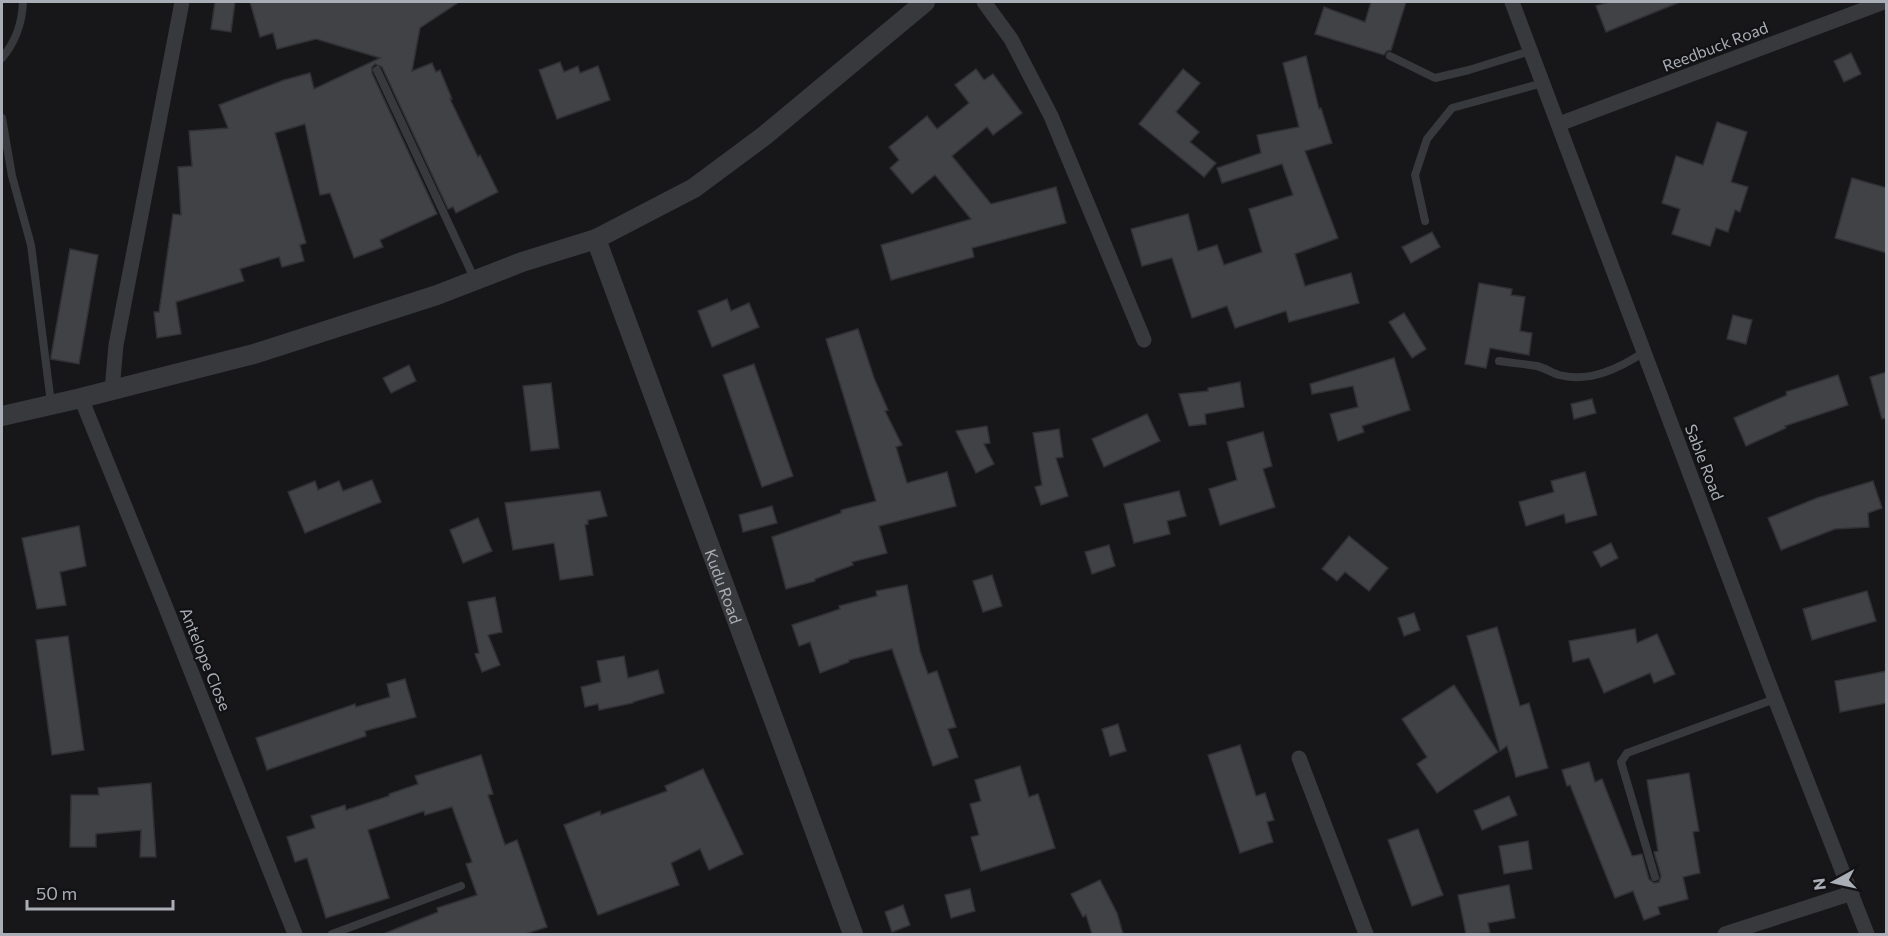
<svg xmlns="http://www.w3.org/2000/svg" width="1888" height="936" viewBox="0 0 1888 936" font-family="Commissioner,sans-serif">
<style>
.building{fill:#414246;stroke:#313135;stroke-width:1.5}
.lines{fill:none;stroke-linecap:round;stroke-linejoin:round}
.service{stroke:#38393d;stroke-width:8}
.minor{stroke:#38393d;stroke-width:15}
.tertiary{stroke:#38393d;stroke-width:20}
.labels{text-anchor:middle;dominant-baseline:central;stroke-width:4.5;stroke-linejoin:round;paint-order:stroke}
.street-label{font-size:16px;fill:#aaaeb7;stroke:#121214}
</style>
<rect width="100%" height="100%" fill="#171719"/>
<!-- building -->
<g class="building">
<path d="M215,2H235L231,32L211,29Z"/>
<path d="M250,2H459L420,28L412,71L432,63L436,72L440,70L452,99H450L478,157L480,155L498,192L456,213L453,207L448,209L382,67L375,64L372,67V73L437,214L380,240L383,247L354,258L330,193L320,195L305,124L275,133L306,243L300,245L304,261L282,267L279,257L240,269L244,281L176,302L181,334L157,338L154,312H159L173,214L181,215L178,167L192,166L189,131L228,128L219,105L284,80L310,73L314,89L380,58L316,39L277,49L273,33L260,37Z"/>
<path d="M1371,2H1406L1391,50L1387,51L1384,55L1315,34L1324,7L1365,22Z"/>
<path d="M1608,2H1680L1606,32L1596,6Z"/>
<path d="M1851,53L1861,74L1844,82L1834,61Z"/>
<path d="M1306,56L1319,109L1321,108L1332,143L1305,151L1338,238L1295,254L1305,286L1351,273L1359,303L1289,322L1286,311L1235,328L1227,306L1192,318L1172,258L1142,266L1131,229L1188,214L1198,251L1217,245L1224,265L1262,252L1249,209L1293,195L1282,164L1222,183L1217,168L1261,153L1257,135L1299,127L1283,63Z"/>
<path d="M560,62L564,72L578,66L580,73L598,66L610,100L557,119L539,70Z"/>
<path d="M976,69L984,80L993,74L1022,113L993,135L987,127L952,156L991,204L1056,187L1066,223L972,248L974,257L891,280L881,245L971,219L935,175L912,194L890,168L899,160L889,147L927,116L937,129L969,103L955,85Z"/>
<path d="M1183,69L1200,83L1176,112L1199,132L1190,142L1216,163L1204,177L1139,124Z"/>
<path d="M1717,122L1747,132L1731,182L1748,187L1740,212L1735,210L1728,232L1716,228L1710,246L1672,234L1680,209L1662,203L1676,156L1703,165Z"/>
<path d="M1852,178L1887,188V253L1835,238Z"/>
<path d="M1432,232L1440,247L1411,263L1402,247Z"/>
<path d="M70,249L98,255L79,364L51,359V356Z"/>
<path d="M1479,283L1512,289L1511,295L1525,297L1520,331L1532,333L1529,355L1490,348L1486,368L1465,364Z"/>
<path d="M727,299L731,311L749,303L759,327L712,347L698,311Z"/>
<path d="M1404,313L1426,349L1412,358L1389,322Z"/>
<path d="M1733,315L1752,320L1746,344L1727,339Z"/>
<path d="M858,329L874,378L888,410L885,411L902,445L896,447L907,483L947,472L956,506L879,526L887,553L852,562L853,565L815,579V581L786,589L772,537L841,513V510L876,501L826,339Z"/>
<path d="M1394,358L1410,410L1362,426L1364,432L1338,441L1330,414L1358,407L1353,386L1312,394L1310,384Z"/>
<path d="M754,364L793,476L762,487L723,375Z"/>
<path d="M409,365L416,381L391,393L383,378Z"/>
<path d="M1887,372V418L1882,419L1870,377Z"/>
<path d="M1838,375L1848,405L1785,426L1786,428L1746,446L1734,418L1787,395L1786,392Z"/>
<path d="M1240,382L1244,407L1205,414L1206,424L1189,426L1179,394L1208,391V388Z"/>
<path d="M551,383L559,448L531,451L523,386Z"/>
<path d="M1592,399L1596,413L1574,419L1571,404Z"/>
<path d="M1147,414L1160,441L1104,467L1092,439Z"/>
<path d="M987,426L990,443L984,444L994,464L976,473L956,431Z"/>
<path d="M1059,429L1063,457L1056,458L1068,496L1041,505L1035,487L1042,485L1033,433Z"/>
<path d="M1263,432L1272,466L1263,469L1275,507L1220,525L1209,489L1237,480L1227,442Z"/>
<path d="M1585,472L1597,515L1566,523L1564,514L1526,526L1519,502L1554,492L1551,481Z"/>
<path d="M372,480L381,502L305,533L288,492L315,481L318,490L339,481L343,491Z"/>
<path d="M1873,481L1882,508L1868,513L1869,527L1835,529L1781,550L1768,518L1817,498Z"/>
<path d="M600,491L607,516L588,520V524L585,525L593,575L560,580L554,543L513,550L505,503Z"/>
<path d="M1179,491L1186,516L1167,521L1170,534L1134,543L1124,504Z"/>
<path d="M772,506L777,523L743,532L739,515Z"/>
<path d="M478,518L492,551L463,563L450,530Z"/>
<path d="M79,526L86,566L60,572L66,605L37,609L22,538Z"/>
<path d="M1349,536L1388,568L1369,591L1345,572L1337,581L1322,569Z"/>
<path d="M1611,543L1618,558L1601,567L1593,552Z"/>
<path d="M1109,545L1115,566L1092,574L1085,552Z"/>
<path d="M992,575L1002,606L983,612L973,581Z"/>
<path d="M907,585L920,651L928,674L937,671L956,727L948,729L958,757L933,766L892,649L849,660V662L820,673L810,642L799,646L792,625L840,609L839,606L877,596L876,591Z"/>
<path d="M1867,591L1876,621L1812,640L1803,609Z"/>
<path d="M495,597L502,632L488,635L500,665L482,672L475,654L479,653L468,602Z"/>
<path d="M1414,613L1420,630L1404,636L1398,618Z"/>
<path d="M1497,627L1520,706L1529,703L1548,768L1516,777L1507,746L1500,751L1467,636Z"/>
<path d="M1635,629L1637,643L1657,634L1675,674L1654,683L1650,673L1604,693L1589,658L1573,662L1569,641Z"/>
<path d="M68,636L84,750L52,755L36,640Z"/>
<path d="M624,656L628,678L658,670L664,693L633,702V703L599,710L598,704L585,707L581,687L601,682L597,661Z"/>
<path d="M1887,671V703L1840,712L1835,681Z"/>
<path d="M405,679L416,717L365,731L366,736L267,770L256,738L355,704L356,707L390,697L387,684Z"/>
<path d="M1454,685L1498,752L1437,793L1417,764L1427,757L1402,719Z"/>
<path d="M1118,724L1126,751L1110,756L1102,729Z"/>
<path d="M1240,745L1256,796L1265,793L1274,820L1267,822L1273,842L1240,853L1208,755Z"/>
<path d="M481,755L493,794L488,795L505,845L517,840L547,927L525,934H383L438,912L437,908L477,895L466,864L472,862L452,807L425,815L424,811L368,830L389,898L326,918L307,858L295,862L287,837L315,828L311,816L345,805L346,810L389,796V794L418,784L415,776Z"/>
<path d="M1589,762L1595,782L1602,779L1632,856L1642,854L1649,879L1654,883L1659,882L1661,876L1654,852L1658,851L1647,780L1689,773L1699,831L1693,832L1700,873L1683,877L1688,899L1658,907L1660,914L1644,920L1633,891L1615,898L1570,785L1567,786L1562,770Z"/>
<path d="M1020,766L1029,797L1038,794L1055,848L981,871L971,837L979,835L970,804L981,801L975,780Z"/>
<path d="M703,769L743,854L709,870L700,849L671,863L679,885L598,915L564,825L600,811L601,815L667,791L665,786Z"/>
<path d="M151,783L156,857H140L141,830L96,834V847H70L71,795H99L98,788Z"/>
<path d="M1509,796L1517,815L1482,830L1474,811Z"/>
<path d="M1418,829L1443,895L1412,906L1388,840Z"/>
<path d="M1528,841L1532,869L1504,874L1499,846Z"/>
<path d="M1100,880L1117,913L1123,934H1092L1086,915L1083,917L1071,894Z"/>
<path d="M1509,885L1515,918L1488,923L1490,933L1466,934L1458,895Z"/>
<path d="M970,889L975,911L951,918L945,895Z"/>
<path d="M903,905L910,925L892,932L885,912Z"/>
</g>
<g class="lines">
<!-- service -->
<g class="service">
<path d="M1390,56L1435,78L1469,70L1530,51"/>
<path d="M2,58C16,41 22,24 23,2"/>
<path d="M377,70L475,280"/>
<path d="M2,118L12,176L31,245L51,403"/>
<path d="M1425,221L1415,175L1427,139L1452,108L1543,83"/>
<path d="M1499,361C1512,363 1525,364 1537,366C1545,368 1552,373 1559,375C1590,383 1620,368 1644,352"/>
<path d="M1655,877L1621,762L1627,753L1775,699"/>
<path d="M332,934L461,886"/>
</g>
<!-- minor -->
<g class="minor">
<path d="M984,2L1011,39L1051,116L1144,340"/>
<path d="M1512,2L1768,681L1867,934"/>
<path d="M1559,124L1884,2"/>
<path d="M112,390L116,345L182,2"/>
<path d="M81,398L164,603L295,934"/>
<path d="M1299,758L1366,934"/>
<path d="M1725,934L1852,893"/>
</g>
<!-- tertiary -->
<g class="tertiary">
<path id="s1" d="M596,239L853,934"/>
<path d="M2,416L81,398L254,354L437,295L522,262L596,239L694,188L764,136L925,2"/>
</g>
</g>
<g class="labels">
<!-- street labels -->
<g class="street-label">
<text transform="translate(1715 46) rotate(-21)">Reedbuck Road</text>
<text transform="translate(1705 462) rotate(69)">Sable Road</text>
<text stroke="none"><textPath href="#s1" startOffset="370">Kudu Road</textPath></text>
<text transform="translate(206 659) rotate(68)">Antelope Close</text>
</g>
</g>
<!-- border -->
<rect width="1888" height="936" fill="none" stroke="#aaaeb7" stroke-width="6"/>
<!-- north arrow -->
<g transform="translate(1834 882) rotate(262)" stroke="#121214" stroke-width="4.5" paint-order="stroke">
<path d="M0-4.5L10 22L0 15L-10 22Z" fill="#aaaeb7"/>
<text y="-9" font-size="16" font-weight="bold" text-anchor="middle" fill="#aaaeb7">N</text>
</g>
<!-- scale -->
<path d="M27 900v9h146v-9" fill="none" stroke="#aaaeb7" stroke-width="3"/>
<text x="36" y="900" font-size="18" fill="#aaaeb7" stroke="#121214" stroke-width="4.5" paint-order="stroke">50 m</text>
</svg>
